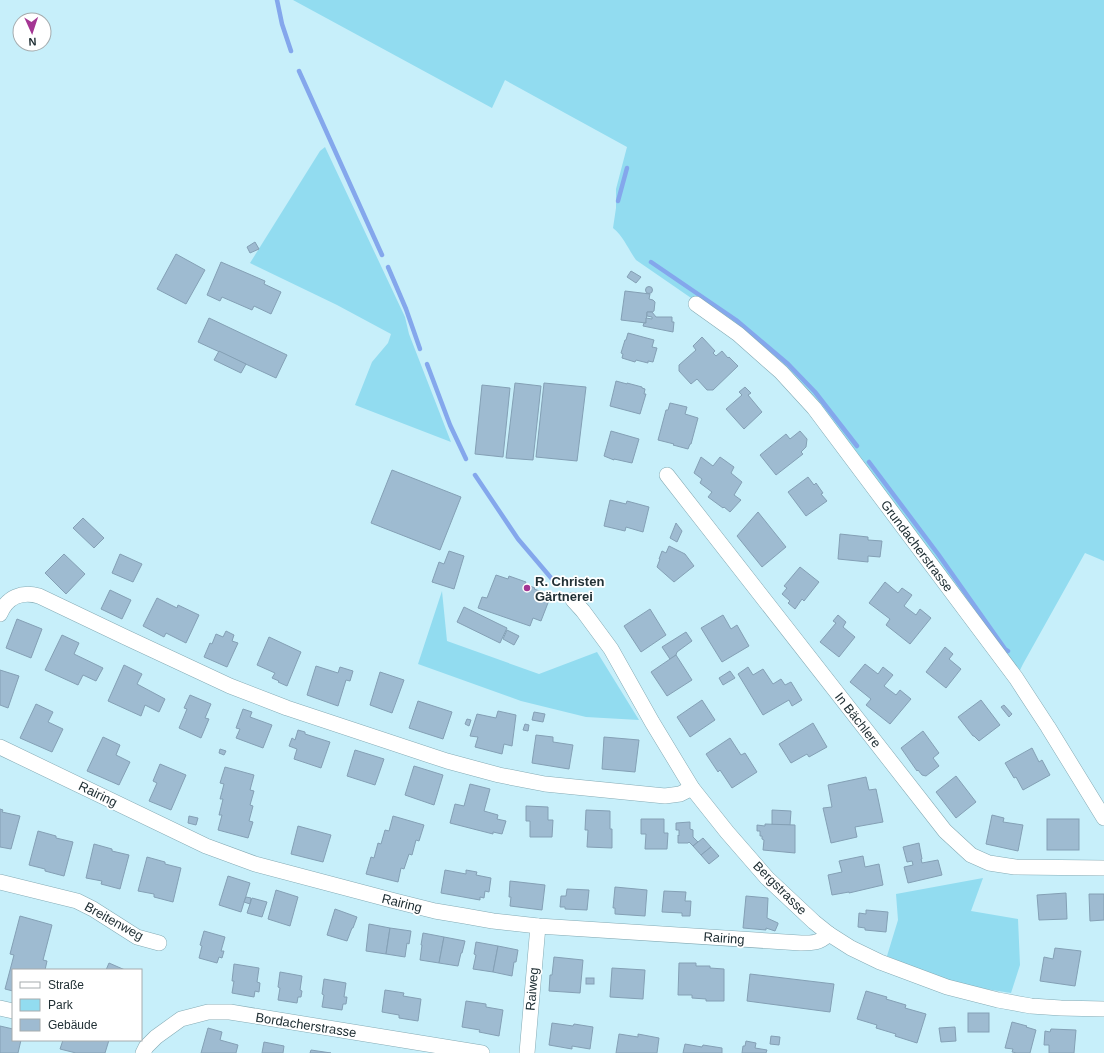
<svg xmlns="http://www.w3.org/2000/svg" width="1104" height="1053" viewBox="0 0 1104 1053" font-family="Helvetica,sans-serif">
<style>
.green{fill:#92dcf0}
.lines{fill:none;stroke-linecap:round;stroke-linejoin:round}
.stream{stroke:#84a7ec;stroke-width:4.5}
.building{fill:#9ebbd1;stroke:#84a0b5}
.minor-casing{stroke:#85abb5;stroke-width:16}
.minor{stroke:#fff;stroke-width:15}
.poi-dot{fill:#a43593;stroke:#fff;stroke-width:1.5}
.labels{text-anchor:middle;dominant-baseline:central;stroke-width:3.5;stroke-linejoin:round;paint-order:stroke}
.street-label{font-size:13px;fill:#213035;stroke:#fff}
.poi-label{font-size:13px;font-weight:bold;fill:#213035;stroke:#fff;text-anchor:start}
</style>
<rect width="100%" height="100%" fill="#c7effa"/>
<!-- green -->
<g class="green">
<path d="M293,0H1104V561L1085,553L1023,664L1016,678L814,408L694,300L636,260C628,249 624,237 613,228L616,208V189L627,147L505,80L492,108Z"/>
<path d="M325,147L405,317L409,334L451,442L355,405L372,362L388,343L391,334L337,305L250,263L320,151Z"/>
<path d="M442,591L447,641L539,674L597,652L639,720L586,717L521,701L418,664Z"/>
<path d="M983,878L971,911L1018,919L1020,965L1011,993L973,987L934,976L887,956L898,920L896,894Z"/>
</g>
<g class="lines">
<!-- stream -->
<g class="stream">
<path d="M277,0L282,24L291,51"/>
<path d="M299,71L382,255"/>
<path d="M618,201L627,168"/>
<path d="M651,262L736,320L788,364L815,392L857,446"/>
<path d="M388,267L406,309L420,349"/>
<path d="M427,364L450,425L466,459"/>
<path d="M869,462L938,554L1005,649L1008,651"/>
<path d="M475,475L518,539L552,579"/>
</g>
</g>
<!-- building -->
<g class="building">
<path d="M255,242L259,249L250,253L247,247Z"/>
<path d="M176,254L205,270L186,304L157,289Z"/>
<path d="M221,262L265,281L264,284L281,292L271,314L254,306L252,310L222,297L220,301L207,295Z"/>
<path d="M631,271L641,277L636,283L627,277Z"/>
<circle cx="649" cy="290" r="3.5"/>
<path d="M625,291L650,294L649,299L653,300L655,302L654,311L652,312H647L646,323L621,320Z"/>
<path d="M647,312H652L656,317H672V322H674L673,332L643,326L644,323H646V318L652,319V317L647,316Z"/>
<path d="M209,318L287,355L276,378L198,342Z"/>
<path d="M628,333L654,340L652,347L657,348L653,362L648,361V363L636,360L635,362L622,358L623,354L621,353L625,340H626Z"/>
<path d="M702,337L715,351L713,353L716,356L722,351L728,358L729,357L738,366L713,390H707L697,379L691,384L679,371V365L696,350L693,346Z"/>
<path d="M219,351L246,364L241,373L214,360Z"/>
<path d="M616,381L627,384V383L642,387V388L645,389L644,394H646L640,414L610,406Z"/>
<path d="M515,383L541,386L533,460L506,458Z"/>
<path d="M544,383L586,387L577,461L536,457Z"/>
<path d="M482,385L510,388L503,457L475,454Z"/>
<path d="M745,387L751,393L748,395L762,412L744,429L726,409L742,395L739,392Z"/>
<path d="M670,403L687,407L685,414L698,418L691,444H690L688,449L673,445L674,444L658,440L666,410H668Z"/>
<path d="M611,431L639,439L632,463L614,459V460L604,456Z"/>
<path d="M800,431L807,439L806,447L801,452L803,454L776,475L760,455L786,434L790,439Z"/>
<path d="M701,457L713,466L720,457L734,467L731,473L742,482L734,495L741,500L730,512L724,507L723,508L708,497L712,492L700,483L702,479L694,473Z"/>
<path d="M392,470L461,497L440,550L371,523Z"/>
<path d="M808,477L814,485L816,483L823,493L821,494L827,501L806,516L788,492Z"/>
<path d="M610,500L626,504L627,501L649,507L643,532L626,527L625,531L604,526Z"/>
<path d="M758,512L786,547L762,567L737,536Z"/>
<path d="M83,518L104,538L94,548L73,528Z"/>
<path d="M676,523L682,531L677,542L670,538Z"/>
<path d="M840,534L868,537V540L882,541L880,557L868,556V562L838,559Z"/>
<path d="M669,546L685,554L694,566L674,582L657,567L660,559H659L662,551L666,553Z"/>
<path d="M449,551L464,556L454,589L432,582L439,562L444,564Z"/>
<path d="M64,554L85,574L66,594L45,573Z"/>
<path d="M120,554L142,564L133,582L112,573Z"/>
<path d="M800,567L819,582L804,601L802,599L795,609L788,603L790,601L782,594L787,588L784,586Z"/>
<path d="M496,575L508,579L509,576L526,582L525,584L535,588L534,589L551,595L541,621L533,618L530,626L478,608L482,597L487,598Z"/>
<path d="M885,582L898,593L902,588L912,595L904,606L916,615L920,609L931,618L910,644L886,625L890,619L869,603Z"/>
<path d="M110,590L131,600L122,619L101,609Z"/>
<path d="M157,598L177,608L178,605L199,615L186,643L166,633L164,637L143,626Z"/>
<path d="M464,607L507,628L500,643L457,622Z"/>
<path d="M650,609L666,635L641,652L624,626Z"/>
<path d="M723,615L731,629L737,625L749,646L722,662L701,628Z"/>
<path d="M838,615L846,622L843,627L855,637L839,657L820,642L836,623L833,621Z"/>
<path d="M17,619L42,629L31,658L6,648Z"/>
<path d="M507,630L519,636L514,645L503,639Z"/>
<path d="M226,631L234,635L232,641L238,643L227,667L204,657L210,643L212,644L216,634L223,637Z"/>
<path d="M686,632L692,641L677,652L676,655L670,659L662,647Z"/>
<path d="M62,635L79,643L74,654L103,668L96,681L83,675L78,685L45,670Z"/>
<path d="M269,637L301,652L298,659L287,686L278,682L279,681L272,678L275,673L257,665Z"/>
<path d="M945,647L953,654L949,659L961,669L946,688L926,672Z"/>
<path d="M676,655L692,680L667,696L651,672Z"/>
<path d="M865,664L878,674L883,667L893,675L884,686L896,695L900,690L911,699L890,724L866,705L871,699L850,682Z"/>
<path d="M124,665L142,674L137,684L165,699L159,712L145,705L141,716L108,701Z"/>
<path d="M316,666L338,673L340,667L353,671L350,681L346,680L338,706L307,695Z"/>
<path d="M748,667L753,675L763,669L773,684L781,679L785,685L791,682L802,700L792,706L789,700L763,715L738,674Z"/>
<path d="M0,670L19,676L8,708L0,705Z"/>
<path d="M730,671L735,678L723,685L719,678Z"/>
<path d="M380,672L404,680L392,713L370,705Z"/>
<path d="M190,695L211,704L205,718L209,719L201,738L179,728L187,709L184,708Z"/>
<path d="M702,700L715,720L690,737L677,717Z"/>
<path d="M981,700L1000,725L979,741L974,736H973L958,717Z"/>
<path d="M418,701L452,712L443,739L409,728Z"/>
<path d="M36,704L53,712L48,722L63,729L52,752L20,738Z"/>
<path d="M1004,705L1012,714L1009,717L1001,707Z"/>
<path d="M243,709L252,712L250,717L272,725L263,748L236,738L240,729L236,728Z"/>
<path d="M498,711L516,715L512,746L504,744L502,754L475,747L478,737L470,736L477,714L496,718Z"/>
<path d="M534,712L545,714L543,722L532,720Z"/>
<path d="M467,719L471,720L469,726L465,724Z"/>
<path d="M813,723L827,747L809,757L807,754L791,763L779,744Z"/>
<path d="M525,724L529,725L528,731L523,730Z"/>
<path d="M298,730L305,732V734L330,742L321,768L294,759L297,749L289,746L292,738L295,740Z"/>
<path d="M923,731L939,753L933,758L939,766L926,776L922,775L918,770L917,771L901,748Z"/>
<path d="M536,735L553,737V742L573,745L569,769L532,763Z"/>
<path d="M103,737L120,745L116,755L130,762L119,785L87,771Z"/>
<path d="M604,737L639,740L635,772L602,769Z"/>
<path d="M730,738L741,755L745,753L757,772L732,788L720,770L718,772L706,754Z"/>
<path d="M1032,748L1039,762L1042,760L1050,775L1023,790L1016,777L1014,778L1005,763Z"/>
<path d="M220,749L226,751L224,755L219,753Z"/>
<path d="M355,750L384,759L375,785L347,776Z"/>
<path d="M160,764L186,775L171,810L149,801L157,783L153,781Z"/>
<path d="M414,766L443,775L434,805L405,795Z"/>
<path d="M225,767L254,775L250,790L254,791L250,805L253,806L249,821L253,822L248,838L218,830L222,815H219L223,799H220L224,784L220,783Z"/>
<path d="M956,776L976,802L956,818L936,792Z"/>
<path d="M866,777L869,790L876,789L883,822L855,827L857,837L831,843L823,808L832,807L828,785Z"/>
<path d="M470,784L490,789L484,811L498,815L497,819L506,821L502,834L493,832V834L450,823L455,804L464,806Z"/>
<path d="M526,806L548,807V820H553L552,837H530V821H526Z"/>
<path d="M0,809L3,810L2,812L20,816L11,849L0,847Z"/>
<path d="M586,810L610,811V829H612V848L587,847L588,830H585Z"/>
<path d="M772,810L791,811L790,825H772Z"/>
<path d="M992,815L1004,818L1003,822L1023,825L1018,851L986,844Z"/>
<path d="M189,816L198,818L196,825L188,823Z"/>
<path d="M393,816L424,825L419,841L416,840L412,855L409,854L404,869L401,868L398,882L366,874L371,857L374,858L378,843L381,844L385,830L389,831Z"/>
<path d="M641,819H664V833H668L667,849H645L646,834H641Z"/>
<rect x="1047" y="819" width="32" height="31"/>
<path d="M690,822V829L693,830V837L698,842L693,846L689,842L688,843H678V835L679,836V830H676V823Z"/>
<path d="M765,824L795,825V853L763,850L764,840L762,839V836H760V831H757V825L765,826Z"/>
<path d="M298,826L331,835L323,862L291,854Z"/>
<path d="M38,831L56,836V838L73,842L64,876L45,871V869L29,865Z"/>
<path d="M703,838L711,847L701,855L693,846Z"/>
<path d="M919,843L922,859H921L922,863L938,860L942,875L908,883L904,867L913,865L912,861L907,862L903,847Z"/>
<path d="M94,844L112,849V851L129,855L120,889L101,884L102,881L86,878Z"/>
<path d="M711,847L719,856L709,864L701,855Z"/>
<path d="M863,856L865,867L879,864L883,885L849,893V892L832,895L828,875L842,872L839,861Z"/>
<path d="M147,857L165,862V864L181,868L173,902L154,897V894L138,891Z"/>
<path d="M445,870L466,874V870L477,872L476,875L491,878L489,892L485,891L484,898L480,897V900L441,893Z"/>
<path d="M228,876L250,883L241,912L219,905Z"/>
<path d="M510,881L545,885L542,910L510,906L511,897H509Z"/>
<path d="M615,887L647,890L645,916L615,914V908H613Z"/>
<path d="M567,889L589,890L587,910L565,909V907H560L561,896H566Z"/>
<path d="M276,890L298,897L290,926L268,919Z"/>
<path d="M664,891L686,892L685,901H691L690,916H682V913L662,912Z"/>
<path d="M1066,893L1067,919L1039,920L1037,895Z"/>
<path d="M1089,894H1104V920L1090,921Z"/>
<path d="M746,896L768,898L767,918L778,923V924L775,931L766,928V930L743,928Z"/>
<path d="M246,897L251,898L250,904L244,902Z"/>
<path d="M252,898L267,902L262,917L247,913Z"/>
<path d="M335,909L357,917L353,928H352L347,941L327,935Z"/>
<path d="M866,910L888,912L886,932L865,930V928L858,927L859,913L866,914Z"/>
<path d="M20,916L52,925L43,960L47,961L45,970H13V991L5,989L14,955L10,954Z"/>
<path d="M369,924L390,928L386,954L366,951Z"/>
<path d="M390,928L411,931L409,944L407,943L405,957L386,954Z"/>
<path d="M204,931L225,937L221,951H224L222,958L219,957L217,963L199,958L202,946L200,945Z"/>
<path d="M423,933L444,937L439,963L420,960L422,945H421Z"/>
<path d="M444,937L465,941L462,953H461L458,966L439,963Z"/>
<path d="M476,942L498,946L493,972L473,969L476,955L474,954Z"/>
<path d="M498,946L518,950L516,962H514L512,976L493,972Z"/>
<path d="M1055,948L1081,951L1075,986L1040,981L1044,957L1053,959Z"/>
<path d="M554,957L583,960L580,993L549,991L550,975H552Z"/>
<path d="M109,963L125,970H106Z"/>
<path d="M679,963H696V966H710V968L724,969V1001H706V999L692,998V995H678Z"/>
<path d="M234,964L259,968L257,982L260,983L259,992L255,991L254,997L232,993L234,981H232Z"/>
<path d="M612,968L645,970L643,999L610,997Z"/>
<path d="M280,972L302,976L300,990L302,991L301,997H298L297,1003L278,1000L280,988L278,987Z"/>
<path d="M750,974L834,984L830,1012L747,1001Z"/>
<rect x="586" y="978" width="8" height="6"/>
<path d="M324,979L346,983L344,997H347L346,1004H343L342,1010L322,1007L324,995L322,994Z"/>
<path d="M385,990L404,993L403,996L421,999L418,1021L399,1018V1015L382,1012Z"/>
<path d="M866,991L887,997L886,999L906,1005L905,1008L926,1014L917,1043L895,1036L896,1034L876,1028L877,1025L857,1019Z"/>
<path d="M466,1001L486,1004V1007L503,1010L499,1036L479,1032L480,1030L462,1027Z"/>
<rect x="968" y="1013" width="21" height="19"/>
<path d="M1012,1022L1027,1026L1026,1027L1036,1030L1030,1053H1017L1012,1052L1013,1049L1005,1048Z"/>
<path d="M552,1023L573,1026L574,1024L593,1027L590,1049L572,1046V1049L549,1045Z"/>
<path d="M0,1026L13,1029V1040H21L18,1053H0Z"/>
<path d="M955,1027L956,1041L941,1042L939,1028Z"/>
<path d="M208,1028L222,1032L220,1040L238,1045L236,1053H201Z"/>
<path d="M1051,1029L1076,1030L1074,1053H1049V1045H1044L1045,1031L1050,1032Z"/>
<path d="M619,1034L638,1037V1034L659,1038L657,1053H616Z"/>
<path d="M771,1036L780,1037L779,1045L770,1044Z"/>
<path d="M63,1040H109L105,1053H76L60,1049Z"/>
<path d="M746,1041L756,1043L755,1048L767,1050L766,1053H742L743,1046H745Z"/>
<path d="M264,1042L284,1046L283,1053H262Z"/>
<path d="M685,1044L702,1047L703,1045L722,1048V1053H683Z"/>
<path d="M311,1050L331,1053H310Z"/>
</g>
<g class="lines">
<defs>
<g id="minor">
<path d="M696,304L738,334L781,372L814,408L1016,678L1048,727L1104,818"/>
<path d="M667,475L945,831L971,855L989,863L1015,867L1104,868"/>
<path d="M573,600L583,611L611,649L652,722L692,788L727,832L767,878L814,922L829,934L851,948L880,962L947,987L998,1000L1031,1006L1061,1008L1104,1009"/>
<path d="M0,614C7,597 22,591 39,596L125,637L230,686L287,708L447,761L499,775L545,784L665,796L680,794L692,788"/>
<path d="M0,747L206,846L255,864L395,901L435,911L465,916L493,921L538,926L801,943C814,943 819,943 829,934"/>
<path d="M0,882L77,901L93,909L137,937L159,943"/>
<path d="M0,1008L13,1011"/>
<path d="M143,1053L146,1047L156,1037L181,1019L208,1012H230L482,1053"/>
<path d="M527,1053L538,926"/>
</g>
</defs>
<!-- minor casing -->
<use href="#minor" class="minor-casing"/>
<!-- minor -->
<use href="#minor" class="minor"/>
</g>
<!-- markers -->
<circle class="poi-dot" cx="527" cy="588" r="4"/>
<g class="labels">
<!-- street labels -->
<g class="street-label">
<text transform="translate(917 546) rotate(53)">Grundacherstrasse</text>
<text transform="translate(858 720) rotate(52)">In Bächlere</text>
<text transform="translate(98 794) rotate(26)">Rairing</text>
<text transform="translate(780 888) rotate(45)">Bergstrasse</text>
<text transform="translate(402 903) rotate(14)">Rairing</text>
<text transform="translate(114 921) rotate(29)">Breitenweg</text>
<text transform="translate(724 938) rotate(4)">Rairing</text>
<text transform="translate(532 989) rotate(-85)">Raiweg</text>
<text transform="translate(306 1025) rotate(9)">Bordacherstrasse</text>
</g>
<!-- poi labels -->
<g class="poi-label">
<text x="535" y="581">R. Christen<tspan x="535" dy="15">Gärtnerei</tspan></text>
</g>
</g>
<!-- legend -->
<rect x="12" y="969" width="130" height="72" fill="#ffffff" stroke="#a6acae"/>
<rect x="20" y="982" width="20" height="6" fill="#ffffff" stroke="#a6acae"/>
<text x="48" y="989" font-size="12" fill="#213035">Straße</text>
<rect x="20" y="999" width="20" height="12" fill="#92dcf0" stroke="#a6acae"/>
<text x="48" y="1009" font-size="12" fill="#213035">Park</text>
<rect x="20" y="1019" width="20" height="12" fill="#9ebbd1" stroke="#a6acae"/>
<text x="48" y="1029" font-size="12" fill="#213035">Gebäude</text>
<!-- north arrow -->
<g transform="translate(32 32) rotate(177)"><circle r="19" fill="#ffffff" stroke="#a6acae"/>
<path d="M0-3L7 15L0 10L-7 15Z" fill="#a43593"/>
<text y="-6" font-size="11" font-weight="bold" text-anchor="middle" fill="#213035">N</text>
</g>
</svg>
